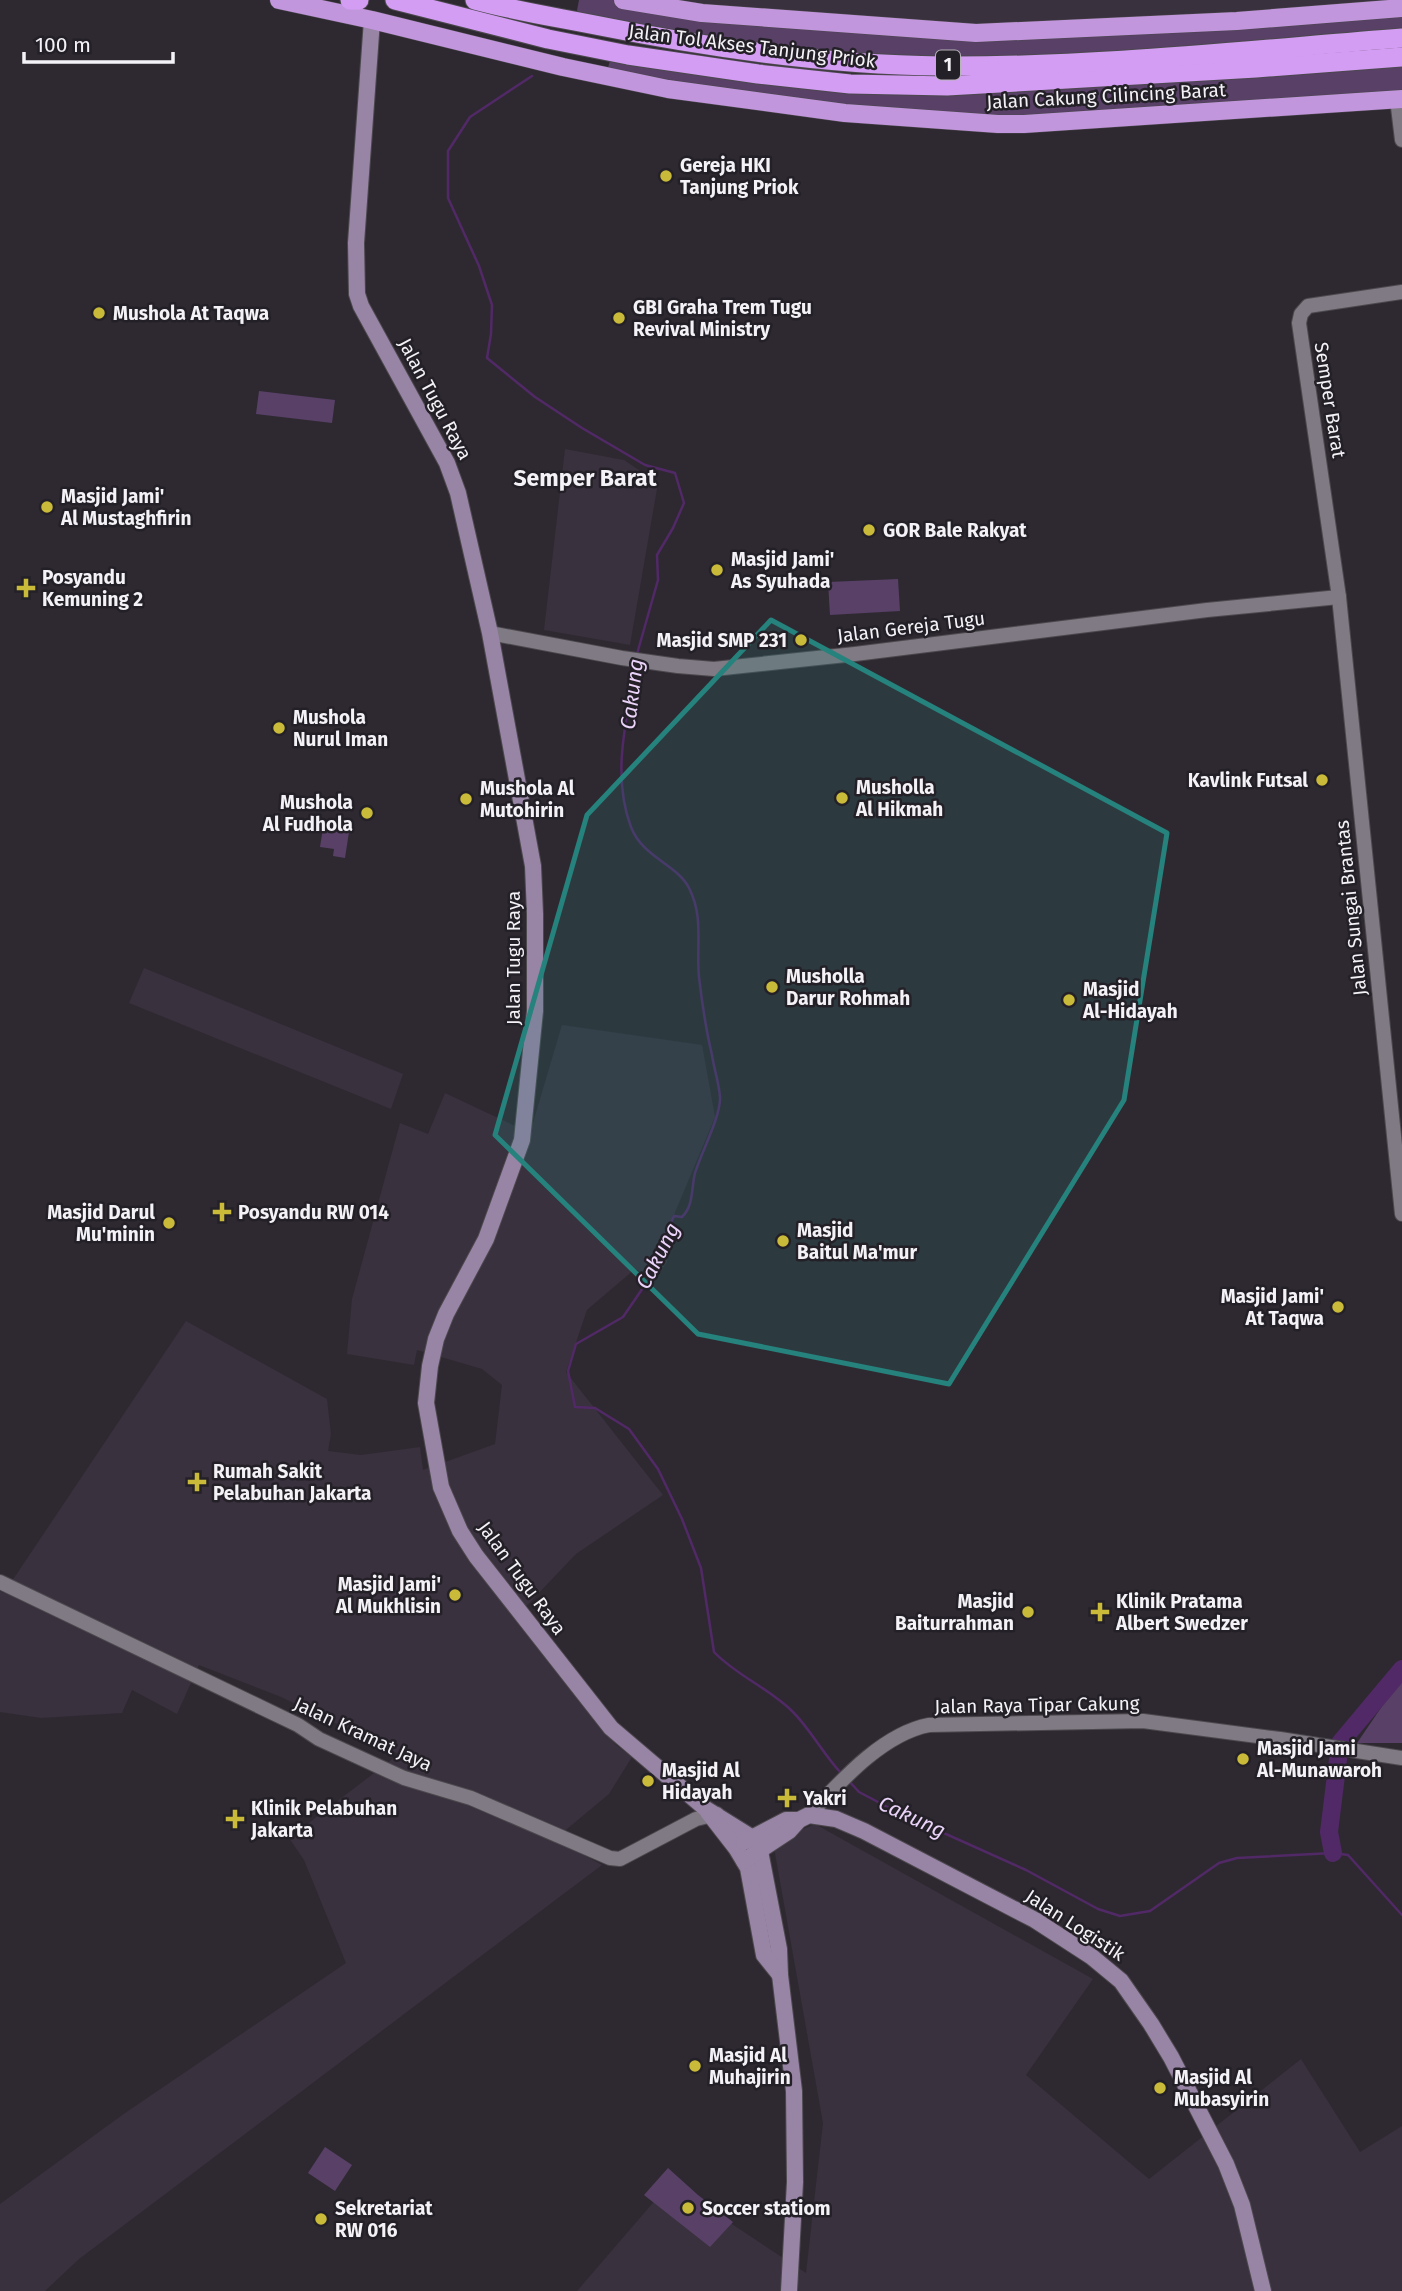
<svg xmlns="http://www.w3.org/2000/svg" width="1402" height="2291" viewBox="0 0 1402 2291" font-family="'Fira Sans',sans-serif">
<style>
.built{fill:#39313e}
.green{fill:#584067}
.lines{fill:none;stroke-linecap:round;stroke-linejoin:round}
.stream{stroke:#512966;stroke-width:2.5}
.river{stroke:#512966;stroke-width:18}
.tertiary-casing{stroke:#4c484e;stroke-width:16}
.secondary-casing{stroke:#4c484e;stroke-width:18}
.trunk-casing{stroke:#4c484e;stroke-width:19}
.motorway-casing{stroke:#4c484e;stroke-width:21}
.tertiary{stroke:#7f7a83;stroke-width:14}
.secondary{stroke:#9884a5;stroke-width:16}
.trunk{stroke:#c296dc;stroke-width:18}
.motorway{stroke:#d39df3;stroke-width:19}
.marked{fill:#26827c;fill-opacity:0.2;stroke:#26827c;stroke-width:5;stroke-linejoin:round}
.poi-dot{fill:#caba3a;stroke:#242027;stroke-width:2.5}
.labels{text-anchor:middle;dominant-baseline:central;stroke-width:5;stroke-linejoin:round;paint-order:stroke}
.shield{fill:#242027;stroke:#b6b3b9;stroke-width:2}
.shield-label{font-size:18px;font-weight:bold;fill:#f5f2f7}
.street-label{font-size:19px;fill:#f5f2f7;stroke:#242027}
.poi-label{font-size:19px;font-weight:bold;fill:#f5f2f7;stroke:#242027;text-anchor:start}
.water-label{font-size:21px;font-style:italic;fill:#ebd4f9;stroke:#242027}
.quarter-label{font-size:23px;font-weight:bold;fill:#f5f2f7;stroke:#242027}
</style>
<rect width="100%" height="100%" fill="#2e2931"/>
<!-- built -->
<g class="built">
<path d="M623,0H1402L976,33Z"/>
<path d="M565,449L624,460L658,483L630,645L544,630Z"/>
<path d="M144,968L403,1074L391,1109L129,1003Z"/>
<path d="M562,1025L702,1045L715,1117L673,1217L667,1262L656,1278L635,1269L587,1310L566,1372L663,1495L576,1554L515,1618L616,1745L632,1757L609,1794L555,1839L602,1865L79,2259L45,2291H0V2204L125,2113L346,1963L304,1860L289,1838L399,1754L281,1697L199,1665L177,1714L132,1690L122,1713L41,1718L0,1712V1591L4,1593L186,1321L327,1399L331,1434L328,1451L361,1455L420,1447L423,1470L495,1444L502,1385L482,1369L417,1350L414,1365L347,1354L352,1299L400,1123L428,1134L445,1093L530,1133Z"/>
<path d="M815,1824L1093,1979L1026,2075L1149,2179L1301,2059L1360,2152L1402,2126V2291H577L670,2183L806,2273L823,2123L773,1842Z"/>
</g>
<!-- green -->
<g class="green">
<path d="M579,0H623L952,32L1402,8V38L1084,61L774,56L576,16Z"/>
<path d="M612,52L850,84L1402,57V97L998,124L606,76Z"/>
<path d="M259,391L335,400L332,423L256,414Z"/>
<path d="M898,579L900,611L830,615L828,582Z"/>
<path d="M323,828L349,832L345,858L333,856L334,849L320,847Z"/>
<path d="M1402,1677V1743H1357Z"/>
<path d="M325,2147L352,2165L335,2191L308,2173Z"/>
<path d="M668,2168L698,2195L733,2222L710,2247L644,2195Z"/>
</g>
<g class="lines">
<!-- stream -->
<g class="stream">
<path d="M532,76L470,117L448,151V198L479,266L492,305L491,334L487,358L535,397L582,428L645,465L675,473L684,503L673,528L657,555L658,580L637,654"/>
<path d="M636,664C627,718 611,774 631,827C643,858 677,864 689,888C704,917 696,946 699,977C702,1003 706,1030 712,1055C714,1069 719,1083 720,1097C721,1116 701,1153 695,1173C691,1189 694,1205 682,1217L674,1216L663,1239L658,1266L623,1317L576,1344L568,1371L575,1407L595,1408L629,1429L658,1469L682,1519L701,1568L714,1652C737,1676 769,1688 793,1712C811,1730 823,1754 841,1773"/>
<path d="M848,1780L859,1792L897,1812L1026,1870L1098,1909L1120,1916L1150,1911L1219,1863L1237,1858L1333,1853L1348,1855L1402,1915"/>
</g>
<!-- river -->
<path class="river" d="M1333,1853L1329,1832L1340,1743L1402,1669"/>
<defs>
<g id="tertiary">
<path d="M1397,99L1402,140"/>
<path d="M1402,292L1308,306L1301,314L1299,323L1339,597L1402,1214"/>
<path d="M490,633L622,658L678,666L714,669L855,654L1207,610L1339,597"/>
<path d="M0,1582L298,1725L319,1739L404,1778L471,1798L610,1858L620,1859L696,1819L717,1814"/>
<path d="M809,1815C840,1782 882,1734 929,1725L1143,1721L1280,1739L1402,1758"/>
</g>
<g id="secondary">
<path d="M372,20L356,243L357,294L361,306L447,463L458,493L490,633L533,866L535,914V1011L522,1140L486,1239L446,1314L436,1339L430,1366L426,1403L441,1487L460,1531L476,1556L611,1728L706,1809L751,1837L760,1851L779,1949L780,1975L794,2091L795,2182L789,2291"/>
<path d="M708,1812L736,1848L748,1868L764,1955L780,1975"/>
<path d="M744,1842L786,1820H799"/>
<path d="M744,1861L789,1831L799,1820L809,1815L836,1819L864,1831L1035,1920L1092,1957L1121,1981L1151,2024L1171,2057L1226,2164L1242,2205L1263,2291"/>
</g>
<g id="trunk">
<path d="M279,0L372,20L563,67L668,89L845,113L998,124H1024L1402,99"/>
<path d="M623,0L702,13L976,33L1237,21L1402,8"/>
</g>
<g id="motorway">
<path d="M350,0H359"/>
<path d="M395,0L548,39L628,55L758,74L850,84L947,86L1256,68L1402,57"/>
<path d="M475,0C515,11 555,17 595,25C709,48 825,65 942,66C1095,67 1249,50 1402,38"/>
</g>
</defs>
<!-- tertiary casing -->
<use href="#tertiary" class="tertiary-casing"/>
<!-- secondary casing -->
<use href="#secondary" class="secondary-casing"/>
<!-- trunk casing -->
<use href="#trunk" class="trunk-casing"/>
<!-- motorway casing -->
<use href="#motorway" class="motorway-casing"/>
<!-- tertiary -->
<use href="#tertiary" class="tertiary"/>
<!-- secondary -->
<use href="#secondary" class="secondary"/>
<!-- trunk -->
<use href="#trunk" class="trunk"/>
<!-- motorway -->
<use href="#motorway" class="motorway"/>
</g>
<!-- marked area -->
<path class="marked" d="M771,620L1167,833L1124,1100L949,1384L698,1334L495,1135L587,815Z"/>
<!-- markers -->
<g class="poi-dot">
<circle cx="666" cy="176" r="7"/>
<circle cx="99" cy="313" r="7"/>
<circle cx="619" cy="318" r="7"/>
<circle cx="47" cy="507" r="7"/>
<circle cx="869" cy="530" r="7"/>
<circle cx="717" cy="570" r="7"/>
<path d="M22.5 577.5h7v7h7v7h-7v7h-7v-7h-7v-7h7z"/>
<circle cx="801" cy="640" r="7"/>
<circle cx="279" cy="728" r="7"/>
<circle cx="1322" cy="780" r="7"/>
<circle cx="842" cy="798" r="7"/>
<circle cx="466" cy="799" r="7"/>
<circle cx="367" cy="813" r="7"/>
<circle cx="772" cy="987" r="7"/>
<circle cx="1069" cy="1000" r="7"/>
<path d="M218.5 1201.5h7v7h7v7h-7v7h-7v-7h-7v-7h7z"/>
<circle cx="169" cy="1223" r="7"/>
<circle cx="783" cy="1241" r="7"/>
<circle cx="1338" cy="1307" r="7"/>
<path d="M193.5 1471.5h7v7h7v7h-7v7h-7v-7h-7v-7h7z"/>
<circle cx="455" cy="1595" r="7"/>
<circle cx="1028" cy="1612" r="7"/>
<path d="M1096.5 1601.5h7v7h7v7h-7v7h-7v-7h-7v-7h7z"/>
<circle cx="1243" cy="1759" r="7"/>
<circle cx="648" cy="1781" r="7"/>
<path d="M783.5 1787.5h7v7h7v7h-7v7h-7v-7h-7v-7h7z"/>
<path d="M231.5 1808.5h7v7h7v7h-7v7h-7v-7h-7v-7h7z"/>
<circle cx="695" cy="2066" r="7"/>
<circle cx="1160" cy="2088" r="7"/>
<circle cx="688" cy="2208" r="7"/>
<circle cx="321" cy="2219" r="7"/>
</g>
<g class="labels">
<!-- shield labels -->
<rect class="shield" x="936" y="50.5" width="24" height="29" rx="5"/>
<g class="shield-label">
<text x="948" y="65">1</text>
</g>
<!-- street labels -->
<g class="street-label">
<text transform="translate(752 46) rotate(7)">Jalan Tol Akses Tanjung Priok</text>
<text transform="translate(1106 96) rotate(-3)">Jalan Cakung Cilincing Barat</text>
<text transform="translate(435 399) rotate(62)">Jalan Tugu Raya</text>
<text transform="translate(1330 400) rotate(81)">Semper Barat</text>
<text transform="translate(911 627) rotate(-7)">Jalan Gereja Tugu</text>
<text transform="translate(1351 908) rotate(-96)">Jalan Sungai Brantas</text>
<text transform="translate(513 958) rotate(-90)">Jalan Tugu Raya</text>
<text transform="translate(522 1578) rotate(54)">Jalan Tugu Raya</text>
<text transform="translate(1037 1705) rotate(-1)">Jalan Raya Tipar Cakung</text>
<text transform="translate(363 1734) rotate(25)">Jalan Kramat Jaya</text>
<text transform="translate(1075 1925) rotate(33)">Jalan Logistik</text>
</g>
<!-- poi labels -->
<g class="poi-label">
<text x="680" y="165">Gereja HKI<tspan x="680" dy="22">Tanjung Priok</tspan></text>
<text x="633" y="307">GBI Graha Trem Tugu<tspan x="633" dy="22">Revival Ministry</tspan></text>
<text x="113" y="313">Mushola At Taqwa</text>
<text x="61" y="496">Masjid Jami'<tspan x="61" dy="22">Al Mustaghfirin</tspan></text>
<text x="883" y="530">GOR Bale Rakyat</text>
<text x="731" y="559">Masjid Jami'<tspan x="731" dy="22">As Syuhada</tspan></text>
<text x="42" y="577">Posyandu<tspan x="42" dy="22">Kemuning 2</tspan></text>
<text x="787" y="640" text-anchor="end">Masjid SMP 231</text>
<text x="293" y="717">Mushola<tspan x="293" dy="22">Nurul Iman</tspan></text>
<text x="1308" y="780" text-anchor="end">Kavlink Futsal</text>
<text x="856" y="787">Musholla<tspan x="856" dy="22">Al Hikmah</tspan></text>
<text x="480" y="788">Mushola Al<tspan x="480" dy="22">Mutohirin</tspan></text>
<text x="353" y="802" text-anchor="end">Mushola<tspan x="353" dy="22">Al Fudhola</tspan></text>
<text x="786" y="976">Musholla<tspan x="786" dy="22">Darur Rohmah</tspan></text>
<text x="1083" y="989">Masjid<tspan x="1083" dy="22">Al-Hidayah</tspan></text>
<text x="155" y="1212" text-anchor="end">Masjid Darul<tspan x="155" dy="22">Mu'minin</tspan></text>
<text x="238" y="1212">Posyandu RW 014</text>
<text x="797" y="1230">Masjid<tspan x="797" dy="22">Baitul Ma'mur</tspan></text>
<text x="1324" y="1296" text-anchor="end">Masjid Jami'<tspan x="1324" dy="22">At Taqwa</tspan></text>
<text x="213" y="1471">Rumah Sakit<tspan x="213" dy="22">Pelabuhan Jakarta</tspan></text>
<text x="441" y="1584" text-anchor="end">Masjid Jami'<tspan x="441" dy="22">Al Mukhlisin</tspan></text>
<text x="1014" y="1601" text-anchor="end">Masjid<tspan x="1014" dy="22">Baiturrahman</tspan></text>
<text x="1116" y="1601">Klinik Pratama<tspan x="1116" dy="22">Albert Swedzer</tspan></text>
<text x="1257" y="1748">Masjid Jami<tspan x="1257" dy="22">Al-Munawaroh</tspan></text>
<text x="662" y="1770">Masjid Al<tspan x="662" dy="22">Hidayah</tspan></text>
<text x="803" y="1798">Yakri</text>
<text x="251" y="1808">Klinik Pelabuhan<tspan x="251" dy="22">Jakarta</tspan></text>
<text x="709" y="2055">Masjid Al<tspan x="709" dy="22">Muhajirin</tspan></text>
<text x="1174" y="2077">Masjid Al<tspan x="1174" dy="22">Mubasyirin</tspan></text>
<text x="335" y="2208">Sekretariat<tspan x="335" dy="22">RW 016</tspan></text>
<text x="702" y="2208">Soccer statiom</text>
</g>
<!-- water labels -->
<g class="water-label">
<text transform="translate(632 694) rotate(-83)">Cakung</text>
<text transform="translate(658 1256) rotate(-63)">Cakung</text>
<text transform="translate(912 1817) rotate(25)">Cakung</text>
</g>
<!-- quarter labels -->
<g class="quarter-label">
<text x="585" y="478">Semper Barat</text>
</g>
</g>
<!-- scale -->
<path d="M24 52v10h149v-10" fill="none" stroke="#f5f2f7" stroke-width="3.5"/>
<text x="35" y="52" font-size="21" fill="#f5f2f7" stroke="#242027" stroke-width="5" paint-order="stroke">100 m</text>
</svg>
